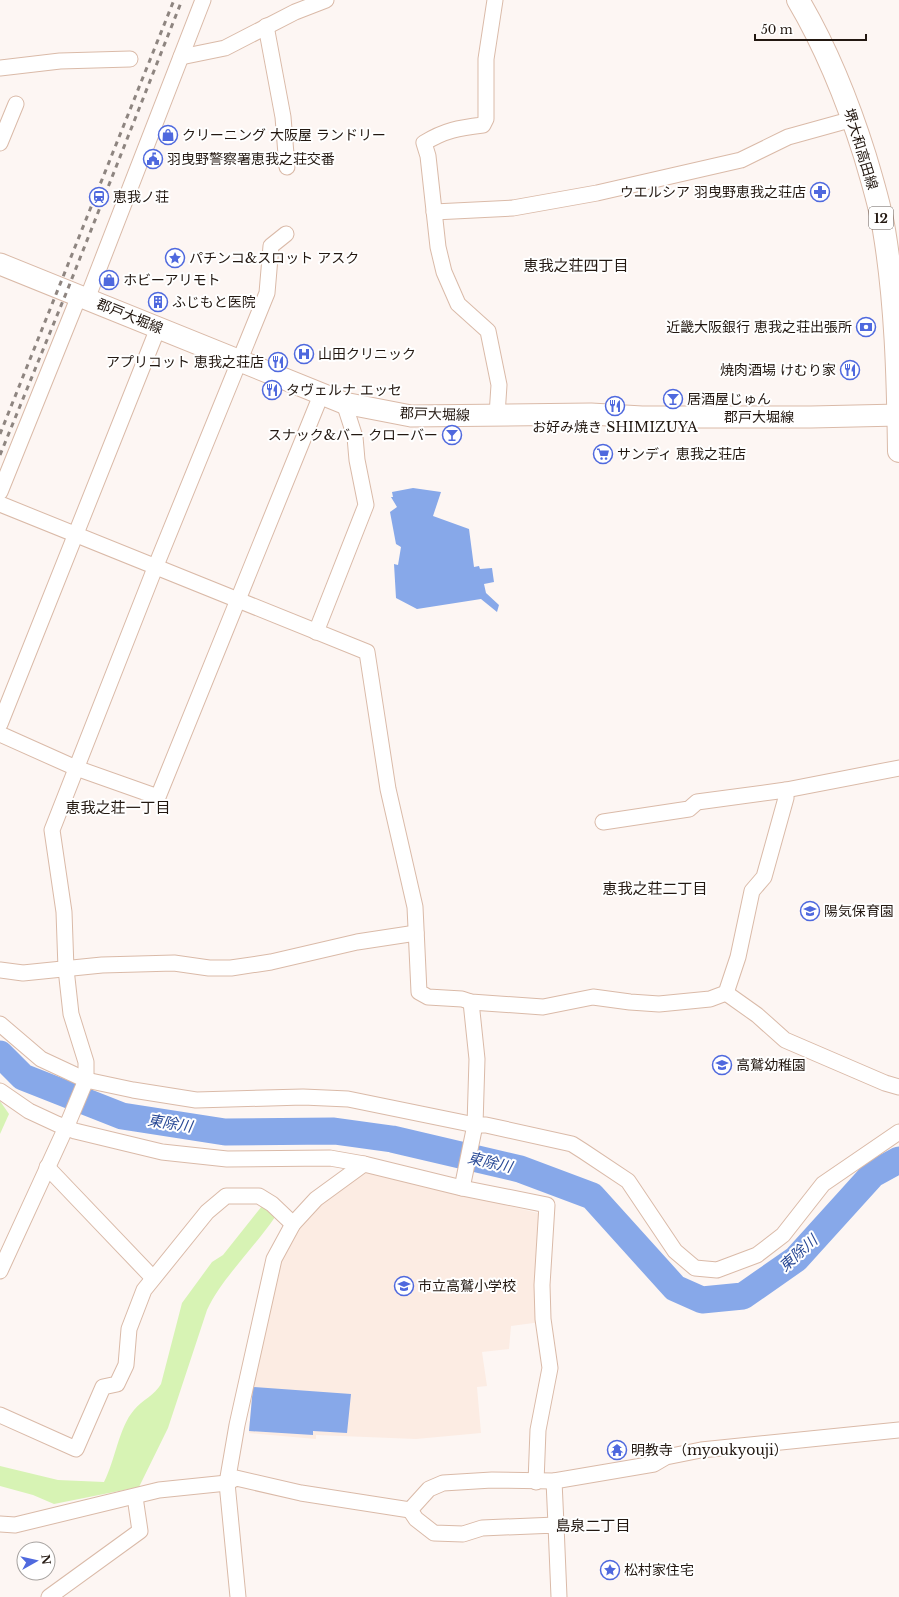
<svg xmlns="http://www.w3.org/2000/svg" width="899" height="1597" viewBox="0 0 899 1597" font-family="'Libre Baskerville','Noto Sans JP',serif">
<style>
.built{fill:#fcece3}
.green{fill:#d7f3b4}
.water{fill:#87a8e9}
.lines{fill:none;stroke-linecap:round;stroke-linejoin:round}
.river{stroke:#87a8e9;stroke-width:27}
.street-casing{stroke:#dabaa8;stroke-width:17}
.secondary-casing{stroke:#dabaa8;stroke-width:23}
.primary-casing{stroke:#dabaa8;stroke-width:24}
.street{stroke:#fff;stroke-width:15}
.secondary{stroke:#fff;stroke-width:21}
.primary{stroke:#fff;stroke-width:22}
.rail{stroke:#8e8580;stroke-width:3;stroke-dasharray:5 5;stroke-linecap:butt}
.labels{text-anchor:middle;dominant-baseline:central;stroke-width:4;stroke-linejoin:round;paint-order:stroke}
.shield{fill:#fff;stroke:#655d58;stroke-width:1}
.shield-label{font-size:13px;font-weight:bold;fill:#231811}
.poi-label{font-size:14px;fill:#231811;stroke:#fff;text-anchor:start}
.street-label{font-size:14px;fill:#231811;stroke:#fff}
.neighbourhood-label{font-size:15px;fill:#231811;stroke:#fff}
.water-label{font-size:15px;font-style:italic;fill:#284996;stroke:#fff}
</style>
<rect width="100%" height="100%" fill="#fdf6f3"/>
<!-- built -->
<path class="built" d="M364,1172L411,1179L444,1190L538,1213L543,1222L541,1322L511,1326L509,1349L482,1352L487,1386L477,1387L481,1433L416,1439L316,1435V1439L249,1433L252,1392L281,1259L291,1238L317,1205Z"/>
<!-- green -->
<g class="green">
<path d="M0,1101L9,1114L0,1134Z"/>
<path d="M262,1206L275,1217C254,1248 222,1278 207,1310L168,1428L139,1487L54,1504L33,1495L0,1486V1466L58,1480L104,1482C115,1461 119,1427 134,1410C142,1400 155,1395 161,1384L182,1303L212,1262L223,1255Z"/>
</g>
<!-- water -->
<g class="water">
<path d="M413,488L441,492L433,516L469,529L474,567L479,566L480,569L492,568L494,582L484,584L486,593L499,605L497,612L481,599L417,609L396,598L394,564L398,565L401,547L396,544L390,512L397,507L391,497H393L392,492Z"/>
<path d="M253,1387L351,1394L347,1433L313,1431V1435L249,1431Z"/>
</g>
<g class="lines">
<!-- river -->
<path class="river" d="M0,1054L23,1077L122,1116L225,1132L334,1131L392,1139L520,1169L592,1196L675,1288L702,1300L743,1296L796,1259L873,1174L899,1160"/>
<defs>
<g id="street">
<path d="M495,0L486,59V119L483,125C459,128 445,130 424,143L428,156L438,247L444,272L458,304L488,331L499,385L497,415"/>
<path d="M266,26L283,117L287,167"/>
<path d="M181,57L225,48L295,12L326,0"/>
<path d="M0,68L60,61L130,59"/>
<path d="M0,143L16,104"/>
<path d="M434,212L513,208L597,193L741,160L788,137L853,119"/>
<path d="M87,299L203,0"/>
<path d="M0,492L79,296"/>
<path d="M0,504L367,652L388,789L415,907L419,992L428,997L462,999L471,1002L543,1007L593,997L630,1002L659,1004L710,999L726,993L738,957L752,891L764,877L786,798V790"/>
<path d="M316,632L366,505L357,460L355,437L344,403"/>
<path d="M0,724L158,328"/>
<path d="M0,734L76,768L158,797L321,395"/>
<path d="M603,822L689,809L697,802L786,790L899,768"/>
<path d="M0,970L23,973L102,965L174,963L209,968H231L271,962L357,942L416,933"/>
<path d="M726,993L757,1015L785,1040L885,1083L899,1087"/>
<path d="M0,1024L41,1059L86,1080L133,1090L196,1100L303,1097L348,1099L475,1125H486L572,1144L583,1151L628,1181L675,1251L695,1268L717,1270L757,1255L783,1235L823,1184L899,1132"/>
<path d="M0,1091L29,1111L57,1124L75,1131L162,1152L227,1159L330,1158L364,1164"/>
<path d="M47,1167L153,1278"/>
<path d="M462,1188L475,1125L477,1059L471,1002"/>
<path d="M0,1271L68,1123L86,1080V1062L71,1014L66,969L64,912L52,830L155,568L267,293L271,246L286,234"/>
<path d="M0,1415L76,1449L103,1387L117,1384L126,1365L129,1329L144,1290L207,1212L226,1196H259L272,1204L293,1224"/>
<path d="M554,1481L556,1525"/>
<path d="M410,1510L416,1519L434,1533L463,1534L482,1528L556,1525L559,1597"/>
<path d="M0,1524L15,1525L159,1490L227,1483L236,1478L301,1493L410,1510L429,1489L443,1483L492,1480L554,1481L654,1464L666,1457L701,1450L899,1430"/>
<path d="M49,1597L140,1531L135,1497"/>
<path d="M238,1597L227,1483L237,1425L274,1259L293,1224L316,1199L364,1164L462,1188L547,1205L542,1285L543,1319L550,1368L538,1430L536,1482"/>
</g>
<path id="secondary" d="M0,264L344,403L411,416L591,414L642,417H811L899,415"/>
<path id="primary" d="M798,0C827,49 848,102 865,156C872,180 880,205 884,230C896,302 898,377 899,451"/>
</defs>
<!-- street casing -->
<use href="#street" class="street-casing"/>
<!-- secondary casing -->
<use href="#secondary" class="secondary-casing"/>
<!-- primary casing -->
<use href="#primary" class="primary-casing"/>
<!-- street -->
<use href="#street" class="street"/>
<!-- secondary -->
<use href="#secondary" class="secondary"/>
<!-- primary -->
<use href="#primary" class="primary"/>
<!-- rail -->
<g class="rail">
<path d="M0,434L174,0"/>
<path d="M0,455L67,291L182,0"/>
</g>
</g>
<!-- icons -->
<defs>
<symbol id="shop-ring" viewBox="-11 -11 22 22"><circle r="9.5" fill="#fff" stroke="#4f69de" stroke-width="1.5"/><path d="M-5-2.5h2.3a2.7 3.5 0 0 1 5.4 0H5L5.5 6h-11ZM-1.5-2.5h3a1.5 2.3 0 0 0-3 0Z" fill="#4f69de"/></symbol>
<symbol id="civic-ring" viewBox="-11 -11 22 22"><circle r="9.5" fill="#fff" stroke="#4f69de" stroke-width="1.5"/><path d="M-.6-6.5H3V-4.5H.6V-3L4-1V1h2V6H-6V1h2V-1L-.6-3ZM-1.2 2.5V6h2.4V2.5Z" fill="#4f69de"/></symbol>
<symbol id="pharmacy-ring" viewBox="-11 -11 22 22"><circle r="9.5" fill="#fff" stroke="#4f69de" stroke-width="1.5"/><path d="M-2-6h4v4h4v4h-4v4h-4v-4h-4v-4h4Z" fill="#4f69de"/></symbol>
<symbol id="station-ring" viewBox="-11 -11 22 22"><circle r="9.5" fill="#fff" stroke="#4f69de" stroke-width="1.5"/><path d="M-3-6H3Q5-6 5-4V2Q5 4 3 4L4.5 6H3L1.5 4h-3L-3 6H-4.5L-3 4Q-5 4-5 2V-4Q-5-6-3-6ZM-3.5-4v3h7v-3ZM-3.5 1v1.5H-2V1ZM2 1v1.5H3.5V1Z" fill="#4f69de"/></symbol>
<symbol id="sight-ring" viewBox="-11 -11 22 22"><circle r="9.5" fill="#fff" stroke="#4f69de" stroke-width="1.5"/><path d="M0-6L1.8-2.2L6-1.7L2.9 1.2L3.7 5.4L0 3.3L-3.7 5.4L-2.9 1.2L-6-1.7L-1.8-2.2Z" fill="#4f69de"/></symbol>
<symbol id="building-ring" viewBox="-11 -11 22 22"><circle r="9.5" fill="#fff" stroke="#4f69de" stroke-width="1.5"/><path d="M-4-6H4V6H1V3H-1V6H-4ZM-2.5-4.3h1.7v1.8h-1.7ZM.8-4.3h1.7v1.8H.8ZM-2.5-1h1.7V.8h-1.7ZM.8-1h1.7V.8H.8Z" fill="#4f69de"/></symbol>
<symbol id="bank-ring" viewBox="-11 -11 22 22"><circle r="9.5" fill="#fff" stroke="#4f69de" stroke-width="1.5"/><path d="M-6-4H6V4H-6ZM0-2.3a2.3 2.3 0 1 0 0 4.6a2.3 2.3 0 1 0 0-4.6Z" fill="#4f69de"/></symbol>
<symbol id="hospital-ring" viewBox="-11 -11 22 22"><circle r="9.5" fill="#fff" stroke="#4f69de" stroke-width="1.5"/><path d="M-5-5h3v3.5h4V-5h3V5h-3V1.5h-4V5h-3Z" fill="#4f69de"/></symbol>
<symbol id="restaurant-ring" viewBox="-11 -11 22 22"><circle r="9.5" fill="#fff" stroke="#4f69de" stroke-width="1.5"/><path d="M-5-6h1v4h1v-4h1v4h1v-4h1v5L-1.5 .5V6h-2V.5L-5-1ZM5-6V6H3V1.5H1.5Q1.5-4 5-6Z" fill="#4f69de"/></symbol>
<symbol id="bar-ring" viewBox="-11 -11 22 22"><circle r="9.5" fill="#fff" stroke="#4f69de" stroke-width="1.5"/><path d="M-6-5H6L.8 .8V4.5H3.5V6h-7V4.5H-.8V.8Z" fill="#4f69de"/></symbol>
<symbol id="supermarket-ring" viewBox="-11 -11 22 22"><circle r="9.5" fill="#fff" stroke="#4f69de" stroke-width="1.5"/><path d="M-6-5.5h2.5l.6 2H6L4.5 2H-2.5L-4.4-4H-6ZM-1.5 3.2a1.3 1.3 0 1 0 .1 0ZM3 3.2a1.3 1.3 0 1 0 .1 0Z" fill="#4f69de"/></symbol>
<symbol id="school-ring" viewBox="-11 -11 22 22"><circle r="9.5" fill="#fff" stroke="#4f69de" stroke-width="1.5"/><path d="M0-5L7-2L0 1L-7-2ZM-4 1L0 2.5L4 1V4Q0 6-4 4Z" fill="#4f69de"/></symbol>
<symbol id="temple-ring" viewBox="-11 -11 22 22"><circle r="9.5" fill="#fff" stroke="#4f69de" stroke-width="1.5"/><path d="M0-6L5-2H3V0L6.5 2.5H4V6H1.5V3h-3V6H-4V2.5H-6.5L-3 0V-2H-5Z" fill="#4f69de"/></symbol>
</defs>
<g fill-rule="evenodd">
<use href="#shop-ring" x="157" y="124" width="22" height="22"/>
<use href="#civic-ring" x="142" y="148" width="22" height="22"/>
<use href="#pharmacy-ring" x="809" y="181" width="22" height="22"/>
<use href="#station-ring" x="88" y="186" width="22" height="22"/>
<use href="#sight-ring" x="164" y="247" width="22" height="22"/>
<use href="#shop-ring" x="98" y="269" width="22" height="22"/>
<use href="#building-ring" x="147" y="291" width="22" height="22"/>
<use href="#bank-ring" x="855" y="316" width="22" height="22"/>
<use href="#hospital-ring" x="293" y="343" width="22" height="22"/>
<use href="#restaurant-ring" x="267" y="351" width="22" height="22"/>
<use href="#restaurant-ring" x="839" y="359" width="22" height="22"/>
<use href="#restaurant-ring" x="261" y="379" width="22" height="22"/>
<use href="#bar-ring" x="662" y="388" width="22" height="22"/>
<use href="#restaurant-ring" x="604" y="395" width="22" height="22"/>
<use href="#bar-ring" x="441" y="424" width="22" height="22"/>
<use href="#supermarket-ring" x="592" y="443" width="22" height="22"/>
<use href="#school-ring" x="799" y="900" width="22" height="22"/>
<use href="#school-ring" x="711" y="1054" width="22" height="22"/>
<use href="#school-ring" x="393" y="1275" width="22" height="22"/>
<use href="#temple-ring" x="606" y="1439" width="22" height="22"/>
<use href="#sight-ring" x="599" y="1559" width="22" height="22"/>
</g>
<g class="labels">
<!-- shield labels -->
<rect class="shield" x="869" y="207" width="24" height="22" rx="3"/>
<g class="shield-label">
<text x="881" y="218">12</text>
</g>
<!-- poi labels -->
<g class="poi-label">
<text x="182" y="135">クリーニング 大阪屋 ランドリー</text>
<text x="167" y="159">羽曳野警察署恵我之荘交番</text>
<text x="806" y="192" text-anchor="end">ウエルシア 羽曳野恵我之荘店</text>
<text x="113" y="197">恵我ノ荘</text>
<text x="189" y="258">パチンコ&amp;スロット アスク</text>
<text x="123" y="280">ホビーアリモト</text>
<text x="172" y="302">ふじもと医院</text>
<text x="852" y="327" text-anchor="end">近畿大阪銀行 恵我之荘出張所</text>
<text x="318" y="354">山田クリニック</text>
<text x="264" y="362" text-anchor="end">アプリコット 恵我之荘店</text>
<text x="836" y="370" text-anchor="end">焼肉酒場 けむり家</text>
<text x="286" y="390">タヴェルナ エッセ</text>
<text x="687" y="399">居酒屋じゅん</text>
<text x="615" y="427" text-anchor="middle">お好み焼き SHIMIZUYA</text>
<text x="438" y="435" text-anchor="end">スナック&amp;バー クローバー</text>
<text x="617" y="454">サンディ 恵我之荘店</text>
<text x="824" y="911">陽気保育園</text>
<text x="736" y="1065">高鷲幼稚園</text>
<text x="418" y="1286">市立高鷲小学校</text>
<text x="631" y="1450">明教寺（myoukyouji）</text>
<text x="624" y="1570">松村家住宅</text>
</g>
<!-- street labels -->
<g class="street-label">
<text transform="translate(861 149) rotate(73)">堺大和高田線</text>
<text transform="translate(130 316) rotate(22)">郡戸大堀線</text>
<text transform="translate(435 414) rotate(2)">郡戸大堀線</text>
<text x="759" y="417">郡戸大堀線</text>
</g>
<!-- neighbourhood labels -->
<g class="neighbourhood-label">
<text x="576" y="265">恵我之荘四丁目</text>
<text x="118" y="807">恵我之荘一丁目</text>
<text x="655" y="888">恵我之荘二丁目</text>
<text x="593" y="1525">島泉二丁目</text>
</g>
<!-- water labels -->
<g class="water-label">
<text transform="translate(170 1123) rotate(9)">東除川</text>
<text transform="translate(490 1162) rotate(13)">東除川</text>
<text transform="translate(798 1253) rotate(-42)">東除川</text>
</g>
</g>
<!-- north arrow -->
<g transform="translate(36 1561) rotate(82)"><circle r="19" fill="#ffffff" stroke="#a7a3a0"/>
<path d="M0-3L7 15L0 10L-7 15Z" fill="#4f69de"/>
<text y="-6" font-size="11" font-weight="bold" text-anchor="middle" fill="#231811">N</text>
</g>
<!-- scale -->
<path d="M755 34v6h111v-6" fill="none" stroke="#231811" stroke-width="2"/>
<text x="761" y="34" font-size="12" fill="#231811" stroke="#ffffff" stroke-width="3" paint-order="stroke">50 m</text>
</svg>
